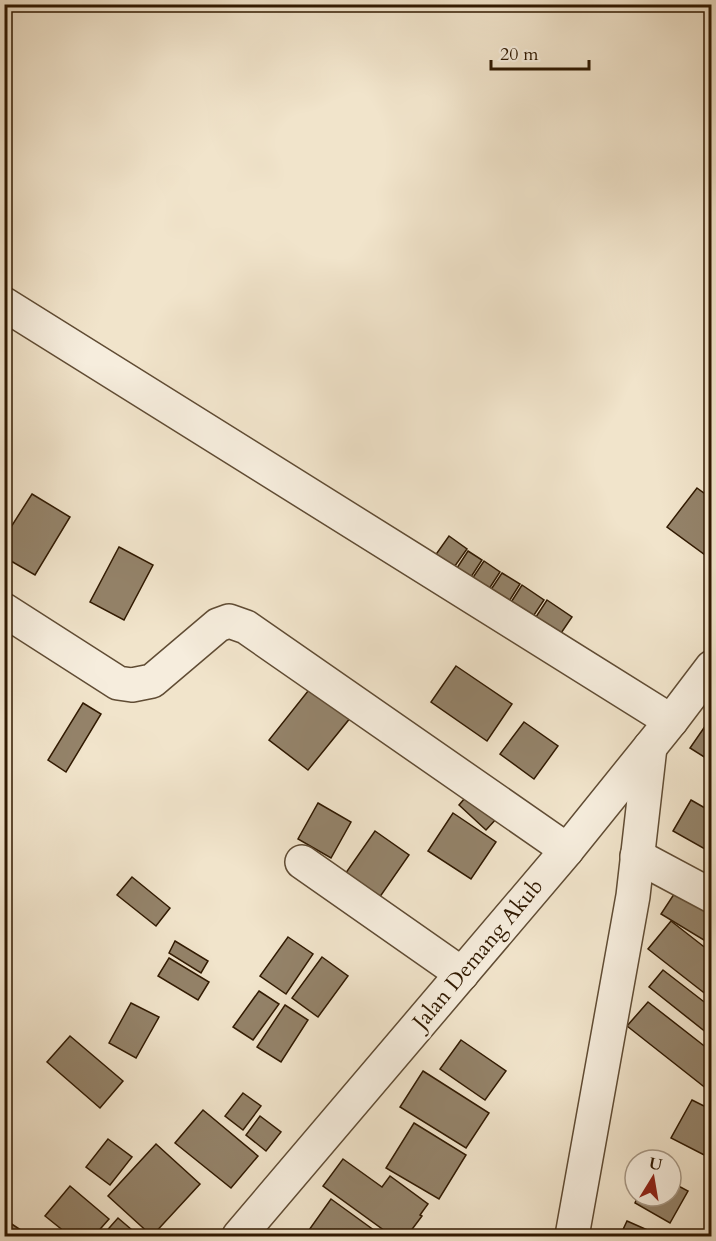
<svg xmlns="http://www.w3.org/2000/svg" width="716" height="1241" viewBox="0 0 716 1241" font-family="Cardo,serif">
<style>
.building{fill:#94836a;stroke:#301901;stroke-width:1.5}
.lines{fill:none;stroke-linecap:round;stroke-linejoin:round}
.minor-casing{stroke:#604c34;stroke-width:36}
.tertiary-casing{stroke:#604c34;stroke-width:36}
.minor{stroke:#f6eddd;stroke-width:33}
.tertiary{stroke:#f6eddd;stroke-width:33}
.labels{text-anchor:middle;dominant-baseline:central;stroke-width:6;stroke-linejoin:round;paint-order:stroke}
.street-label{font-size:22px;fill:#301901;stroke:#f6eddd}
</style>
<rect width="100%" height="100%" fill="#f1e4cb"/>
<filter id="stains"><feTurbulence type="fractalNoise" baseFrequency=".00333" numOctaves="4"/><feColorMatrix values="0 0 0 0 .2 0 0 0 0 .09 0 0 0 0 .02 0 0 0 .5 -.17"/></filter>
<radialGradient id="worn" r=".72"><stop offset=".6" stop-color="#630" stop-opacity="0"/><stop offset="1" stop-color="#630" stop-opacity=".3"/></radialGradient>
<!-- building -->
<g class="building">
<path d="M697,488L712,499V560L667,527Z"/>
<path d="M32,494L70,517L35,575L4,557V538Z"/>
<path d="M449,536L467,549L450,573L432,560Z"/>
<path d="M119,547L153,565L124,620L90,602Z"/>
<path d="M468,551L482,560L469,580L455,571Z"/>
<path d="M484,561L500,572L487,592L470,582Z"/>
<path d="M502,573L520,584L506,606L488,594Z"/>
<path d="M522,585L544,600L530,621L508,607Z"/>
<path d="M547,600L572,617L557,639L532,623Z"/>
<path d="M456,666L512,704L487,741L431,702Z"/>
<path d="M312,686L351,717L308,770L269,740Z"/>
<path d="M83,703L101,714L66,772L48,760Z"/>
<path d="M524,722L558,746L534,779L500,754Z"/>
<path d="M708,722L712,724V762L690,748Z"/>
<path d="M470,792L497,818L486,830L459,805Z"/>
<path d="M691,800L712,812V853L673,831Z"/>
<path d="M318,803L351,822L331,858L298,839Z"/>
<path d="M453,813L496,842L471,879L428,851Z"/>
<path d="M375,831L409,855L377,901L343,877Z"/>
<path d="M132,877L170,908L156,926L117,895Z"/>
<path d="M680,885L712,905V945L661,914Z"/>
<path d="M671,921L712,953V999L648,949Z"/>
<path d="M288,937L313,954L286,994L260,976Z"/>
<path d="M175,941L208,961L201,973L169,953Z"/>
<path d="M322,957L348,976L318,1017L292,998Z"/>
<path d="M169,958L209,982L198,1000L158,976Z"/>
<path d="M663,970L712,1008V1037L649,987Z"/>
<path d="M259,991L279,1004L253,1040L233,1027Z"/>
<path d="M648,1002L712,1052V1093L627,1026Z"/>
<path d="M131,1003L159,1017L136,1058L109,1043Z"/>
<path d="M285,1005L308,1020L281,1062L257,1047Z"/>
<path d="M70,1036L123,1081L100,1108L47,1062Z"/>
<path d="M461,1040L506,1071L485,1100L440,1069Z"/>
<path d="M423,1071L489,1113L466,1148L400,1107Z"/>
<path d="M243,1093L261,1106L243,1130L225,1116Z"/>
<path d="M692,1100L712,1110V1159L671,1138Z"/>
<path d="M203,1110L258,1156L231,1188L175,1143Z"/>
<path d="M260,1116L281,1132L266,1151L246,1135Z"/>
<path d="M414,1123L466,1155L439,1199L386,1168Z"/>
<path d="M108,1139L132,1157L110,1185L86,1167Z"/>
<path d="M156,1144L200,1184L152,1236L108,1196Z"/>
<path d="M343,1159L382,1187L390,1176L428,1204L420,1215L422,1216L407,1236H392L323,1186Z"/>
<path d="M671,1182L688,1191L670,1223L635,1203L638,1196H671Z"/>
<path d="M70,1186L109,1219L94,1236H70L45,1216Z"/>
<path d="M331,1199L382,1236H318L309,1230Z"/>
<path d="M118,1218L139,1236H102Z"/>
<path d="M4,1219L30,1236H4Z"/>
<path d="M627,1221L661,1236H620Z"/>
</g>
<g class="lines">
<defs>
<g id="minor">
<path d="M4,304L671,721"/>
<path d="M4,610L118,683L132,685L152,681L218,625L229,621L246,627L567,850"/>
<path d="M637,856L712,896"/>
<path d="M302,862L462,974"/>
<path d="M572,1236L633,896L650,747"/>
</g>
<path id="tertiary" d="M239,1236L567,850L671,721L712,667"/>
</defs>
<!-- minor casing -->
<use href="#minor" class="minor-casing"/>
<!-- tertiary casing -->
<use href="#tertiary" class="tertiary-casing"/>
<!-- minor -->
<use href="#minor" class="minor"/>
<!-- tertiary -->
<use href="#tertiary" class="tertiary"/>
</g>
<g class="labels">
<!-- street labels -->
<g class="street-label">
<text transform="translate(478 954) rotate(-50)">Jalan Demang Akub</text>
</g>
</g>
<!-- margin -->
<rect width="716" height="1241" fill="none" stroke="#f1e4cb" stroke-width="24"/>
<rect x="6" y="6" width="704" height="1229" fill="none" stroke="#301901" stroke-width="3"/>
<rect x="12" y="12" width="692" height="1217" fill="none" stroke="#301901" stroke-width="1.5"/>
<!-- north arrow -->
<g transform="translate(653 1178) rotate(11)"><circle r="28" fill="#f6eddd" stroke="#a79885" stroke-width="1.5"/>
<path d="M0-4.5L10 22L0 15L-10 22Z" fill="#8f2418"/>
<text y="-9" font-size="16" font-weight="bold" text-anchor="middle" fill="#301901">U</text>
</g>
<!-- scale -->
<path d="M491 60v9h98v-9" fill="none" stroke="#301901" stroke-width="3"/>
<text x="500" y="60" font-size="18" fill="#301901" stroke="#f6eddd" stroke-width="4.5" paint-order="stroke">20 m</text>
<rect width="100%" height="100%" filter="url(#stains)"/>
<rect width="100%" height="100%" fill="url(#worn)"/>
</svg>
